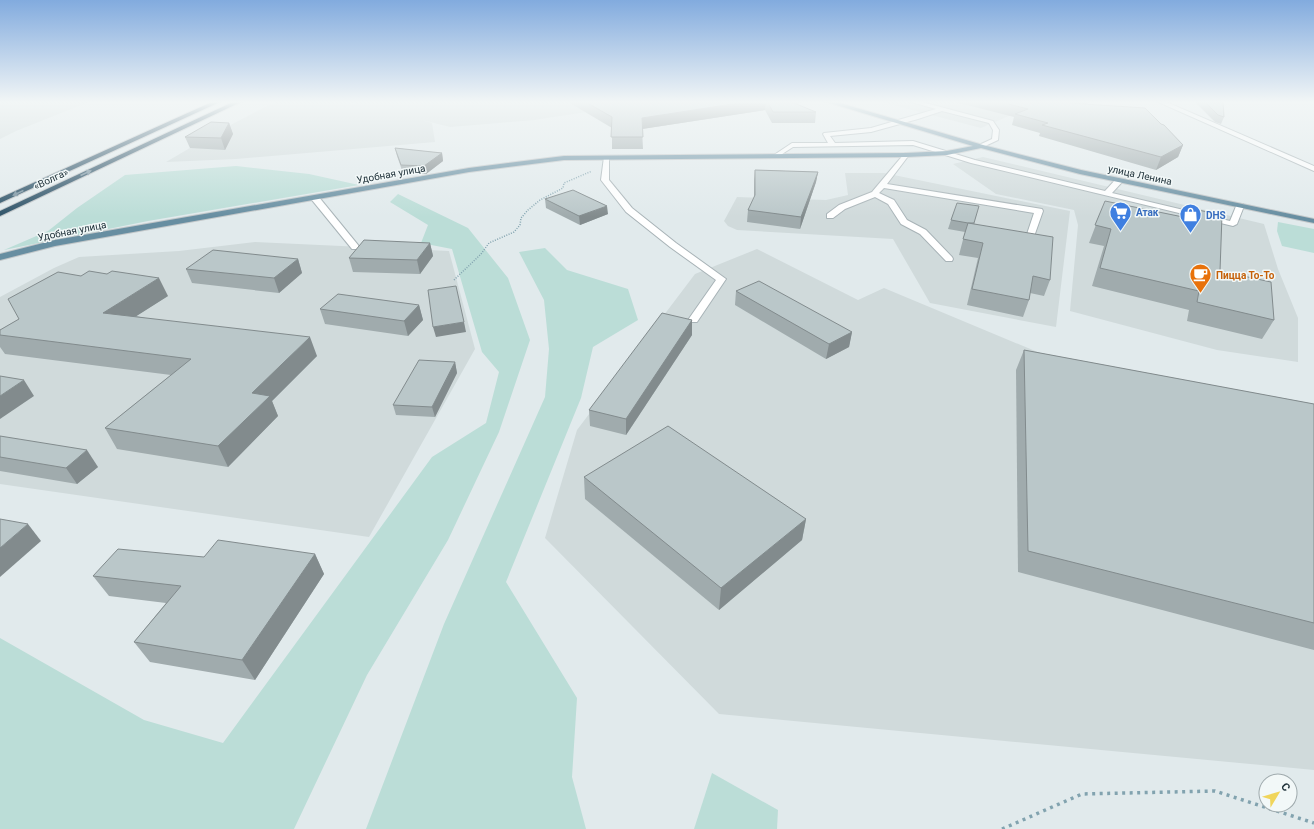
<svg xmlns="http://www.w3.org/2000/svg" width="1314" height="829" viewBox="0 0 1314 829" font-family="Roboto,sans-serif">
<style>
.built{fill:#d0dadb}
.green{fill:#bbddd7}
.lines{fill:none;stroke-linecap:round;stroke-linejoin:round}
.minor-casing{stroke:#a8b3b7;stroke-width:2}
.major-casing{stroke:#c1c6c8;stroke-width:2}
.highway-casing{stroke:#c1c6c8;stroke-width:2}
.path-far1{stroke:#82a3af;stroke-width:1.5;stroke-dasharray:1 1.5;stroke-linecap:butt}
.path{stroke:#82a3af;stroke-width:3.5;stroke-dasharray:3 4.5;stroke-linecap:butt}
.minor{fill:#fff;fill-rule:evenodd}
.major{fill:#678ea1;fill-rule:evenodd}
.highway{fill:#2e5368;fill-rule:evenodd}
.wall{fill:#a0abad}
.shaded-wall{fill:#828b8d}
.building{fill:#bac7c9;stroke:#828b8d}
.oneway{fill:#7c95a2}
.labels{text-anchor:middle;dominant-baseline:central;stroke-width:3;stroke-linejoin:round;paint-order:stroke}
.far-street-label{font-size:10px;fill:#22343c;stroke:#f2f8f8}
.far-shop-label{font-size:10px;font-weight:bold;fill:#366cbe;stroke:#f2f8f8;text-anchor:start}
.far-food-label{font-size:10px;font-weight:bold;fill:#c56008;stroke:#f2f8f8;text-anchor:start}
</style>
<rect width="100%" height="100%" fill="#e1eaec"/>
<!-- built -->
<g class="built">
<path d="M0,101H91L16,131L0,139Z"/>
<path d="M280,101H342L367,107L345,101H659L534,120L450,127L418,119L432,123L435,142L236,159L166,162L219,131L271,104Z"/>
<path d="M878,101H1043L981,128Z"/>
<path d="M983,157L1264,224L1278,269L1298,318V362L1217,350L1070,311L1078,225L1074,210L996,194L953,164Z"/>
<path d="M845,173H884L1070,211L1056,327L930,303L893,239L737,230L728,226L724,221L737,197L826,200L848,195Z"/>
<path d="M255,242L449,251L475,349L369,537L0,484V297L54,268L79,257L179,251Z"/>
<path d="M757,249L858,300L884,288L1071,366L1314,407V770L719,714L545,538L577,430L695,274Z"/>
</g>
<!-- green -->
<g class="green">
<path d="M236,166L309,174L359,185L148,221L4,250L48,231L77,208L125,175Z"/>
<path d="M398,194L468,228L508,278L530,340L499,432L448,540L367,675L294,829H0V638L144,720L223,743L432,457L486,423L499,372L482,352L452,249L421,243L428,225L390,202Z"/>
<path d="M1278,222L1314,229V253L1282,246L1277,231Z"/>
<path d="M545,248L567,270L628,289L638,320L593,347L581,398L506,582L577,698L572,777L586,829H366L444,624L545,397L549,349L544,300L519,252Z"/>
<path d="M712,773L778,810L777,829H694Z"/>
</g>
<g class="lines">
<defs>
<g id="minor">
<path d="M908,101H918L993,121L999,130L998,140L983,147H979V145L992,139L993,130L989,123L942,111L918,119L871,132L830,136L835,143L913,141L975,160L1105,191L1116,179H1119L1123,181L1112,193L1230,221L1237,204H1243L1244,206L1237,224L1233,226L971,163L913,145L793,147L776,158L771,157L792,143H828L823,134L824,133L871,128L936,109Z"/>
<path d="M1156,101H1164L1314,166V171Z"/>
<path d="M906,153L909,155L887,184L1042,209L1043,211L1031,245H1025L1024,243L1034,213L884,188L879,193L894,200L907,220L926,230L952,257L953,259L952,261H946L920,234L901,224L888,204L875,197L845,209L833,218H827V214L839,205L872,192L904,154Z"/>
<path d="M604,157L609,158V180L632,208L676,243L726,279L697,322H689L688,320L716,280L670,247L626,212L601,180Z"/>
<path d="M312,196H318L358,245L359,247L358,249H352L312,200Z"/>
</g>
<path id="major" d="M823,101H833L983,145L1081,170L1314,219V223L1080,174L981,148L947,155L906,157L564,160L469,172L55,246L0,260V254L55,240L469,168L564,156L906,153L947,151L973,146Z"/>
<g id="highway">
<path d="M214,101H222L0,203V198Z"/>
<path d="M235,101H243L0,216V211Z"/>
</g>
</defs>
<!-- minor casing -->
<use href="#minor" class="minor-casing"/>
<!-- major casing -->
<use href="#major" class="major-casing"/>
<!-- highway casing -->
<use href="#highway" class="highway-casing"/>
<!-- path-far1 -->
<path class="path-far1" d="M454,280L481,254L489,243L514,232L520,225L521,218L528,210L540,200L563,188L564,183L592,171"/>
<!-- path -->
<path class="path" d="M1002,829L1082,794L1215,791L1314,823"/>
<!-- minor -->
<use href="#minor" class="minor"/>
<!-- major -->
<use href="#major" class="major"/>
<!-- highway -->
<use href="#highway" class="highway"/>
</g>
<!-- wall -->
<g class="wall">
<path d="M570,101H805L796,104L816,112L815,123H772L765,110L642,129L643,149H612V128L570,103Z"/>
<path d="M951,101H1092L1086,104L1161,124L1183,145L1178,157L1156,170L1039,136L1040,133L1012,125L1014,117Z"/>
<path d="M1194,101H1223L1224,117L1221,124L1215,122Z"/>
<path d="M229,123L233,134L225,150L190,148L185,137Z"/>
<path d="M395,148L442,153L443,161L426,174L403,173L397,156Z"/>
<path d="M755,170L818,172L816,182L800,229L747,222L748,210L754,198V180Z"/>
<path d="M545,199L608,214L580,225L546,208Z"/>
<path d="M1105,201L1180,217L1184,207L1220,271L1274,320L1262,339L1187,321L1189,310L1092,286L1104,246L1089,243Z"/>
<path d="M951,220L974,223L1050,280L1044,296L1030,293L1029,300L1023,317L967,305L978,258L959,255L965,232L948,229Z"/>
<path d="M430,243L433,256L420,274L353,272L349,258Z"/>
<path d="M298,259L302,273L279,293L192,283L186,269Z"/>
<path d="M736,291L852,332L849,347L826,359L735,305Z"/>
<path d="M168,296L136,316L317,356L272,401L278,416L228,467L117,449L105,428L171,375L5,354L0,347V330L19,319Z"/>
<path d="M419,305L423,320L408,336L325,324L320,309Z"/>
<path d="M692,320V335L626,435L590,426L589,410Z"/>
<path d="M1024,350L1314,404V650L1018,572L1016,370Z"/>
<path d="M455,362L457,373L435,417L396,415L393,405Z"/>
<path d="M0,436L98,467L77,484L0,471Z"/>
<path d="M584,477L806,519L802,540L719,610L585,499Z"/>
<path d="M315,554L324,574L255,680L150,662L134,642L166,603L109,596L93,576L204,557Z"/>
</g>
<!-- shaded-wall -->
<g class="shaded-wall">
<path d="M752,101H766L765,110L642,129V118Z"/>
<path d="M779,101H805L800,103L778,107Z"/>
<path d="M1074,101H1092L1065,114L1069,103Z"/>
<path d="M229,123L233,134L225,150L221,138Z"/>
<path d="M1183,145L1178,157L1156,170L1161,157Z"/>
<path d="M442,153L443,161L426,174L424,166Z"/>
<path d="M818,172L816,182L800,229L801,217Z"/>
<path d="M607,206L608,214L580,225L579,216Z"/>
<path d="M430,243L433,256L420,274L417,260Z"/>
<path d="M298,259L302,273L279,293L274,278Z"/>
<path d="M159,278L168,296L113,331L103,313Z"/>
<path d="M419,305L423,320L408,336L404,321Z"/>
<path d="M692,320V335L626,435V419Z"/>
<path d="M464,322L466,332L436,337L433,327Z"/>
<path d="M852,332L849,347L826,359L829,344Z"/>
<path d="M310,337L317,356L272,401L278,416L228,467L218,446L252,393Z"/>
<path d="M455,362L457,373L435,417L432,407Z"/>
<path d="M24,380L34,396L0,419V396Z"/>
<path d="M87,450L98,467L77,484L66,468Z"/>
<path d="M806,519L802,540L719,610L721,588Z"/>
<path d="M28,524L41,541L0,577V548Z"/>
<path d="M315,554L324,574L255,680L242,660Z"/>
</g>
<!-- building -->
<g class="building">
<path d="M584,101H752L642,118L643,137H611L612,117Z"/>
<path d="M767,101H789L816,112H773Z"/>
<path d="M997,101H1074L1069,103L1145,108L1161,124L1164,125L1183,145L1161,157L1042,125L1048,123L1015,114L1028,109Z"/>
<path d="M1204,101H1223L1224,117L1218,115Z"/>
<path d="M211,122L229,123L221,138L185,137Z"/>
<path d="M395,148L442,153L424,166L401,165Z"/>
<path d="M755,170L818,172L801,217L748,210L755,195Z"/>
<path d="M573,190L607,206L579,216L545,199Z"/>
<path d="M1105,201L1183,217L1184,207L1222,215L1220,271L1271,282L1274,320L1197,302L1199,291L1100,268L1111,229L1095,225Z"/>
<path d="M957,203L979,206L974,223H968L951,220Z"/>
<path d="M968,223L1053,237L1050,280L1033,276L1029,300L972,289L983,243L963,239Z"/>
<path d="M364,240L430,243L417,260L349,258Z"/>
<path d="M213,250L298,259L274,278L186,269Z"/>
<path d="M89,271L107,274L112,271L159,278L103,313L310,337L252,393L270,396L218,446L105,428L191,359L0,335V330L19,319L8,299L58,272L81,276Z"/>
<path d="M759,281L852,332L829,344L736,291Z"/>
<path d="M456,286L464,322L433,327L428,290Z"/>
<path d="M338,294L419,305L404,321L320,309Z"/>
<path d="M662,313L692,320L626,419L589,410Z"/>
<path d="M1024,350L1314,404V623L1028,551Z"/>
<path d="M419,360L455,362L432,407L393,405Z"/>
<path d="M0,376L24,380L0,396Z"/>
<path d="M668,426L806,519L721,588L584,477Z"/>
<path d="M0,436L87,450L66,468L0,457Z"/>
<path d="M0,519L28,524L0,548Z"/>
<path d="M218,540L315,554L242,660L134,642L181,586L93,576L118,549L204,557Z"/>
</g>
<!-- one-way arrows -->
<defs><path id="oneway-solid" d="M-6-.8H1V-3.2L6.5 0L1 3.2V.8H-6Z"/></defs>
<g class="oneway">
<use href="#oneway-solid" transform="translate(86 173) rotate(-25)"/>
<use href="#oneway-solid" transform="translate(18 193) rotate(155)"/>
</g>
<!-- sky -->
<linearGradient id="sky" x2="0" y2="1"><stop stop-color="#82abde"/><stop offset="0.47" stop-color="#f2f6f6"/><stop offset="1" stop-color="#f2f6f6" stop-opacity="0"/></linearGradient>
<rect width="1314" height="217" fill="url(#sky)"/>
<!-- icons -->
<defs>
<symbol id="supermarket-pin" viewBox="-11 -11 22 30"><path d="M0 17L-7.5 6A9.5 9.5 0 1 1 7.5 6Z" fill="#3f7fe0" stroke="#f2f8f8"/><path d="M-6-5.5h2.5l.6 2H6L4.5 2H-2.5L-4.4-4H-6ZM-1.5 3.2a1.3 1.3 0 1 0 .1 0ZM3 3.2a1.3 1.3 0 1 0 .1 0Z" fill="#fff"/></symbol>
<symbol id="shop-pin" viewBox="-11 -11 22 30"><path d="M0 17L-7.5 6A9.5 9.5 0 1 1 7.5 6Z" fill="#3f7fe0" stroke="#f2f8f8"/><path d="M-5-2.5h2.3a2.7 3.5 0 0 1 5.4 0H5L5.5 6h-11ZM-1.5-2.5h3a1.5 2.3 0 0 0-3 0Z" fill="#fff"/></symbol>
<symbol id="cafe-pin" viewBox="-11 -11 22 30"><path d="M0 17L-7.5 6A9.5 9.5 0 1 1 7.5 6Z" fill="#e8710a" stroke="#f2f8f8"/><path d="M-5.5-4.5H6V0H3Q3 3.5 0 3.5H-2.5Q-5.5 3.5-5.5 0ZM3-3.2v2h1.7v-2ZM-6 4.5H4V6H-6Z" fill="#fff"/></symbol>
</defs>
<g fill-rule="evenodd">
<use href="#supermarket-pin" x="1108" y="200" width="25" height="34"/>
<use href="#shop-pin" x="1178" y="202" width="25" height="34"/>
<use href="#cafe-pin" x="1188" y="262" width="25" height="34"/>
</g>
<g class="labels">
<!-- far-street labels -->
<g class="far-street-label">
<text transform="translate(391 174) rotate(-10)">Удобная улица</text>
<text transform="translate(1140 175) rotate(12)">улица Ленина</text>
<text transform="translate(51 179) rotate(-25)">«Волга»</text>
<text transform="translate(72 231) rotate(-11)">Удобная улица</text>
</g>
<!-- far-shop labels -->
<g class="far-shop-label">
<text x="1136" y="212">Атак</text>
<text x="1206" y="215">DHS</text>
</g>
<!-- far-food labels -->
<g class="far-food-label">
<text x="1216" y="275">Пицца То-То</text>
</g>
</g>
<!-- north arrow -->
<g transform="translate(1278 793) rotate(52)"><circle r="19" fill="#f2f8f8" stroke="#9faaad"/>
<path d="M0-3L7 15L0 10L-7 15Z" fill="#f0d55b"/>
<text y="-6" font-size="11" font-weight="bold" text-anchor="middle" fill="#22343c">С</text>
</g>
</svg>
